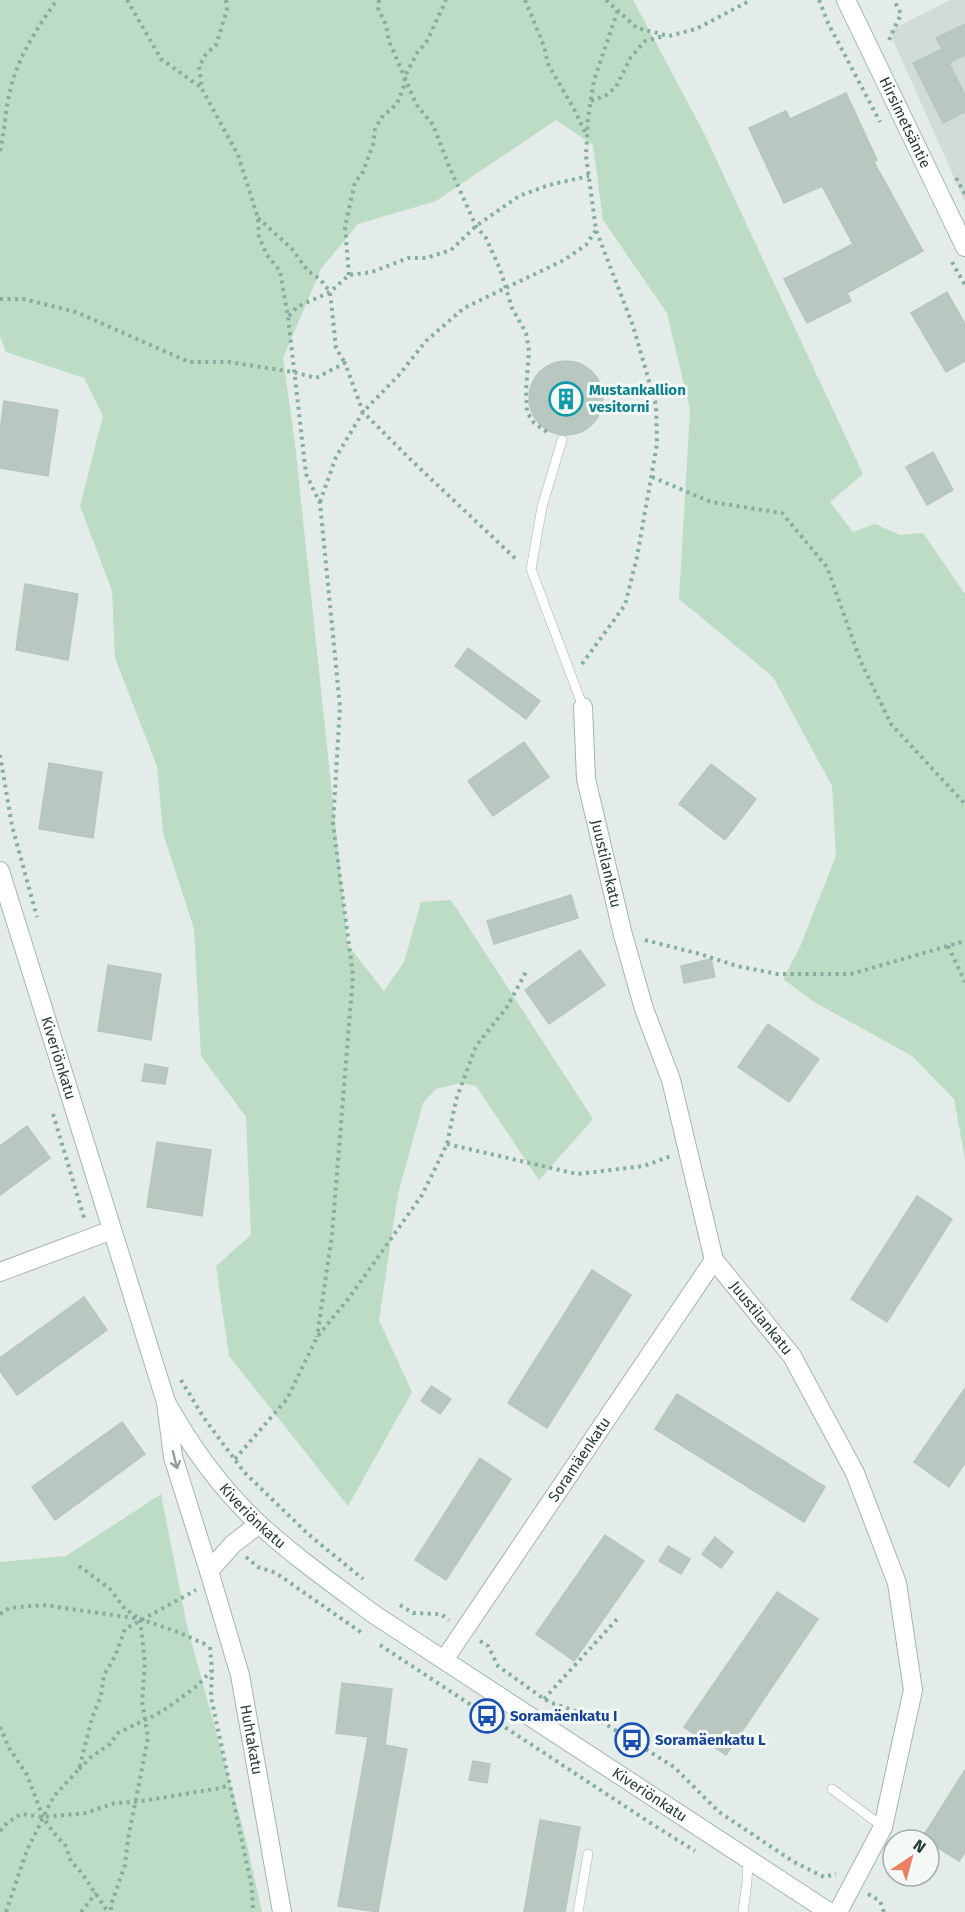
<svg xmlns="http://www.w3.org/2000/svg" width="965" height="1912" viewBox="0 0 965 1912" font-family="'Fira Sans',sans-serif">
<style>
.built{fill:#d2dcd7}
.green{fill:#bddcc5}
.building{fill:#b9c7c1;stroke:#b6c6bf;stroke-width:1.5}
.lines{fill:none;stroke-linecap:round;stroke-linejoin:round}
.lane-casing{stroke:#a6b4af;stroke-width:10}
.street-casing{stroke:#a6b4af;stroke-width:20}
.secondary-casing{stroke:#a2b8af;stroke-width:20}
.path{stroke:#85aea0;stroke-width:4;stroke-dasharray:3 4.5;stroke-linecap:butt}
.lane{stroke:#fff;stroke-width:9}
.street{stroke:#fff;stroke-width:18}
.secondary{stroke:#fff;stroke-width:18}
.oneway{stroke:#929e9a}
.labels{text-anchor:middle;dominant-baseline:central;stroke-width:6;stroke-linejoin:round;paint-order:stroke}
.street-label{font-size:15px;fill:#243d35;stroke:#f4f9f6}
.culture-label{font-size:15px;font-weight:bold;fill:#0d838f;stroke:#f4f9f6;text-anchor:start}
.transit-label{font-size:15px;font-weight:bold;fill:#164399;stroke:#f4f9f6;text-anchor:start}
</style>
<rect width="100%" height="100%" fill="#e3ece8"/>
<!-- built -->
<path class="built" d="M950,0H965V202L889,31Z"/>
<!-- green -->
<g class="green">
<path d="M0,0H633L704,133L863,474L830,502L853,532L875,524L900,535L923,533L965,594V1159L954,1099L912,1056L814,1002L783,979L800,947L836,856L832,786L773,677L679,599L690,410L667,313L603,220L593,145L556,120L436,201L358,224L321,269L283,358L295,444L348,945L384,991L404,962L421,902L451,900L593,1119L539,1180L476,1086L461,1083L436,1089L423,1103L398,1194L379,1320L412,1392L348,1506L229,1356L216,1266L251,1235L246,1117L201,1056L194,929L163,833L157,766L115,658L112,591L80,506L103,416L84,378L6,352L0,336Z"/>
<path d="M161,1494L187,1626L245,1836L262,1912H0V1562L66,1556Z"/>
</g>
<!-- building -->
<g class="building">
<path d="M965,24V55L949,63L965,95V112L943,123L913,63L942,49L936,38Z"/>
<path d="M846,93L877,160L874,162L923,251L847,293L851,301L807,323L784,279L853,244L822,186L784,203L749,128L786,111L790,119Z"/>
<path d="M947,292L965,324V361L946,372L911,313Z"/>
<circle cx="566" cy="398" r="37"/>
<path d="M4,401L58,410L48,476L0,468V432Z"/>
<path d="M933,452L953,490L927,505L906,467Z"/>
<path d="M25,584L78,594L68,660L16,650Z"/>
<path d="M468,648L540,701L526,719L455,666Z"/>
<path d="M524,742L549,777L493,816L468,781Z"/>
<path d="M49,763L102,772L93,838L39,829Z"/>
<path d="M711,764L756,799L725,840L679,804Z"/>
<path d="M571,895L578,918L494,944L487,921Z"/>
<path d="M580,950L605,985L549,1024L525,990Z"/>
<path d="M711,959L715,977L684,983L681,966Z"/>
<path d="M108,965L161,974L151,1040L98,1031Z"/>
<path d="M768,1024L819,1059L789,1102L738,1067Z"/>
<path d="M145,1064L168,1068L165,1084L142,1081Z"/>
<path d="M27,1126L50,1158L0,1195V1146Z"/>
<path d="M157,1142L211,1150L202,1216L147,1207Z"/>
<path d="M917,1196L952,1219L887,1322L851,1299Z"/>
<path d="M592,1270L631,1295L547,1428L508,1403Z"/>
<path d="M84,1297L107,1330L17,1395L0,1371V1358Z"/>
<path d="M431,1386L451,1399L440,1414L421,1401Z"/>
<path d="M965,1388V1463L949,1487L914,1462Z"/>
<path d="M677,1394L825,1487L804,1522L655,1429Z"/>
<path d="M122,1422L145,1454L55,1520L32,1487Z"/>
<path d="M480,1458L511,1479L446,1580L415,1560Z"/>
<path d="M605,1535L644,1561L574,1661L536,1634Z"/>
<path d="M715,1537L733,1552L721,1568L702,1554Z"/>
<path d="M668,1546L690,1559L681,1574L659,1561Z"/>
<path d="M777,1592L818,1619L726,1755L684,1727Z"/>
<path d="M342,1683L392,1689L385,1745L407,1749L378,1912L338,1906L368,1737L336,1733Z"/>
<path d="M473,1761L490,1764L487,1783L469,1780Z"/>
<path d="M965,1770V1852L959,1861L929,1842V1840L922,1838Z"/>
<path d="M540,1820L580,1827L565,1912H524Z"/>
</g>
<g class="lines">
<defs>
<g id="lane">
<path d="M562,440L542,507L531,569L583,707"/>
<path d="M832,1789L883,1827"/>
<path d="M578,1912L588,1854"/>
<path d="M743,1912L747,1882L748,1860"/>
</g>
<g id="street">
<path id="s1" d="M583,707L586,779L623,935L644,1009L671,1080L714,1260L792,1356L855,1473L897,1583L913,1690L883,1827L838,1912"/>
<path d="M0,1272L112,1230"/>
<path d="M166,1402L173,1457L209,1571"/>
<path id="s2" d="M259,1524L233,1544L209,1571L240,1675L282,1912"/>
<path id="s3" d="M444,1660L714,1260"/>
</g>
<g id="secondary">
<path id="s4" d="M846,0L965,247"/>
<path id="s5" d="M0,871L166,1402C191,1447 222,1490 260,1525C296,1558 336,1586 375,1615L829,1912"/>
</g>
</defs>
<!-- lane casing -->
<use href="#lane" class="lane-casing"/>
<!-- street casing -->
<use href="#street" class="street-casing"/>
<!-- secondary casing -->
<use href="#secondary" class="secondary-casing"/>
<!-- path -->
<g class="path">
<path d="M127,0L161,59L202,88"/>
<path d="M226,0L227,10L216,45L206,54L199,66L202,89L238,155L258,218L259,237L267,255L280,271L288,317L306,474L320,503L340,707L333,824L353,975L332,1235L317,1337"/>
<path d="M379,0L378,8L386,25L389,41L416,104L433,125L449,166L476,226L486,238L500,269L512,308L526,333L529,351L526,390L527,412L534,423L550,434"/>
<path d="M525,0L544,46L548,64L574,109L587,136"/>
<path d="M606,0L637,28L669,36L696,29L751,0"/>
<path d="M819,0L828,23L880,122"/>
<path d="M889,40L901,14L894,0"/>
<path d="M591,101L605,96L616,87L631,57L645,41L664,36"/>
<path d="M0,151C5,131 5,110 10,91C18,57 37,28 57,0"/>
<path d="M956,178L965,194"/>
<path d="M258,218L292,249L308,271L320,279L330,292L336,348L345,363"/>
<path d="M952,262L965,285"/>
<path d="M349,275L345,227L355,182L362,174L373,145L375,129L384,114L391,110L398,101L404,86L405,76L417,53L427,41L446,0"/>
<path d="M0,299H23L76,312L189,362H229L293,372L316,378L345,363L363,412L412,461L518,561"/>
<path d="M289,316L297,307L330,292L349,275L372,272L408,258H426L451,250L476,226L519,196L549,185L589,176"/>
<path d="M652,477L711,502L782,513L827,567L861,662L891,724L965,804"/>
<path d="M320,502L336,457L363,412L399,375L426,341L464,308L564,260L586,245L596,230"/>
<path d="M582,664L625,605L637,557L657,444L656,405L633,326L596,230L586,156L588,118L594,80L618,10"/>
<path d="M0,755L12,826L37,917"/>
<path d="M645,940L700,954L737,966L777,974H851L965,941"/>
<path d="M948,946L965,982"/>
<path d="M53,1114L85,1221"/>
<path d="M447,1144L577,1174L644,1166L671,1156"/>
<path d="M181,1380L204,1418L244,1472L308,1534L363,1579"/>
<path d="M235,1459L287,1399L317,1337L349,1298L422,1195L447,1144L456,1100L476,1046L507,1007L526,972"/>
<path d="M246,1557L258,1567L276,1573L362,1633"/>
<path d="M79,1566L110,1589L125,1609L140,1619L145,1663L142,1701L148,1738L128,1839L125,1865L111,1905V1912"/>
<path d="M400,1605L413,1613L441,1614L449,1620"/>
<path d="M0,1614L9,1608L43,1605L140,1619L178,1632L209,1646"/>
<path d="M480,1641L488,1646L498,1666L544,1699L552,1703L596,1718L674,1767L719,1812L794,1862L824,1877L836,1874"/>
<path d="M380,1645L652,1824L695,1851"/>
<path d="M210,1647L212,1670L211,1697L252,1888L253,1912"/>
<path d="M544,1699L619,1617"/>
<path d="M0,1727L9,1748L27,1775L43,1817L53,1832L65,1845L71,1861L81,1872L108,1912"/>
<path d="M79,1769L91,1757L110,1744L118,1733L163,1711L197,1686L211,1671"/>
<path d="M0,1831L7,1823L21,1814L43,1817L86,1813L115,1803L136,1802L221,1788L229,1785"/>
<path d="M868,1894L880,1901L884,1912"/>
<path d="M6,1912L27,1850L54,1796L79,1769L92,1718L101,1696L104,1675L115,1656L125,1629L196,1590"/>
<path d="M81,1912L96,1893"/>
</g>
<!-- lane -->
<use href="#lane" class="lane"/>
<!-- street -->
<use href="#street" class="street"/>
<!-- secondary -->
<use href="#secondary" class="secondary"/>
</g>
<!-- one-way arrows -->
<defs><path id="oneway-shaft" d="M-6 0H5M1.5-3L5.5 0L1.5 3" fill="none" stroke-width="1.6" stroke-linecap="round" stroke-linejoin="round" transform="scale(1.5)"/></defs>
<use class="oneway" href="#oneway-shaft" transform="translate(175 1460) rotate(76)"/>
<!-- icons -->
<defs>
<symbol id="building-ring" viewBox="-11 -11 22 22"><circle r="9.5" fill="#f4f9f6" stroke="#0f9aa8" stroke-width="1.5"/><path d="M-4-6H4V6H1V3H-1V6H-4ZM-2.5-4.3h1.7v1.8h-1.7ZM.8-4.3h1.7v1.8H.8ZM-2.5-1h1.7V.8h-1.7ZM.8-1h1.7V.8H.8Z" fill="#0f9aa8"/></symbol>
<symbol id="bus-ring" viewBox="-11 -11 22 22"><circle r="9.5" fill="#f4f9f6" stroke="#1a4fb4" stroke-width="1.5"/><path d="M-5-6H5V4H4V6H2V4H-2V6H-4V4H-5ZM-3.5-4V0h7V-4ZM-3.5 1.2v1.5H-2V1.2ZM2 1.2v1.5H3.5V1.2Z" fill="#1a4fb4"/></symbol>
</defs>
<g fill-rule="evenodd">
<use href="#building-ring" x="547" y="380" width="38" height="38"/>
<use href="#bus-ring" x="468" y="1697" width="38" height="38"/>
<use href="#bus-ring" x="613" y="1721" width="38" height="38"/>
</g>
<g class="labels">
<!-- street labels -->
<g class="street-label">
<text stroke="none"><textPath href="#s4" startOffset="136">Hirsimetsäntie</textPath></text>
<text stroke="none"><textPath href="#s1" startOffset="159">Juustilankatu</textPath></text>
<text stroke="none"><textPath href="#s5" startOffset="196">Kiveriönkatu</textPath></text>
<text stroke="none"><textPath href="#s1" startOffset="645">Juustilankatu</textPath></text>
<text stroke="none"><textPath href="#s3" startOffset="242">Soramäenkatu</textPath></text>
<text stroke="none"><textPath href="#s5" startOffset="700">Kiveriönkatu</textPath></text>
<text stroke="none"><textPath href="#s2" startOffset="243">Huhtakatu</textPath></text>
<text stroke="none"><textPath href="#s5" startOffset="1186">Kiveriönkatu</textPath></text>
</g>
<!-- culture labels -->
<g class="culture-label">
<text x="589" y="390">Mustankallion<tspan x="589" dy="17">vesitorni</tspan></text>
</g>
<!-- transit labels -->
<g class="transit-label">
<text x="510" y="1716">Soramäenkatu I</text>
<text x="655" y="1740">Soramäenkatu L</text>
</g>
</g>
<!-- north arrow -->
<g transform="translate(911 1858) rotate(36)"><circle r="28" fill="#f4f9f6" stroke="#a1aea9" stroke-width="1.5"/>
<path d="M0-4.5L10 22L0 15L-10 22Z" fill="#eb7f63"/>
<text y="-9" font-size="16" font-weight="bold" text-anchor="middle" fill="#243d35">N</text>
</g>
</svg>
